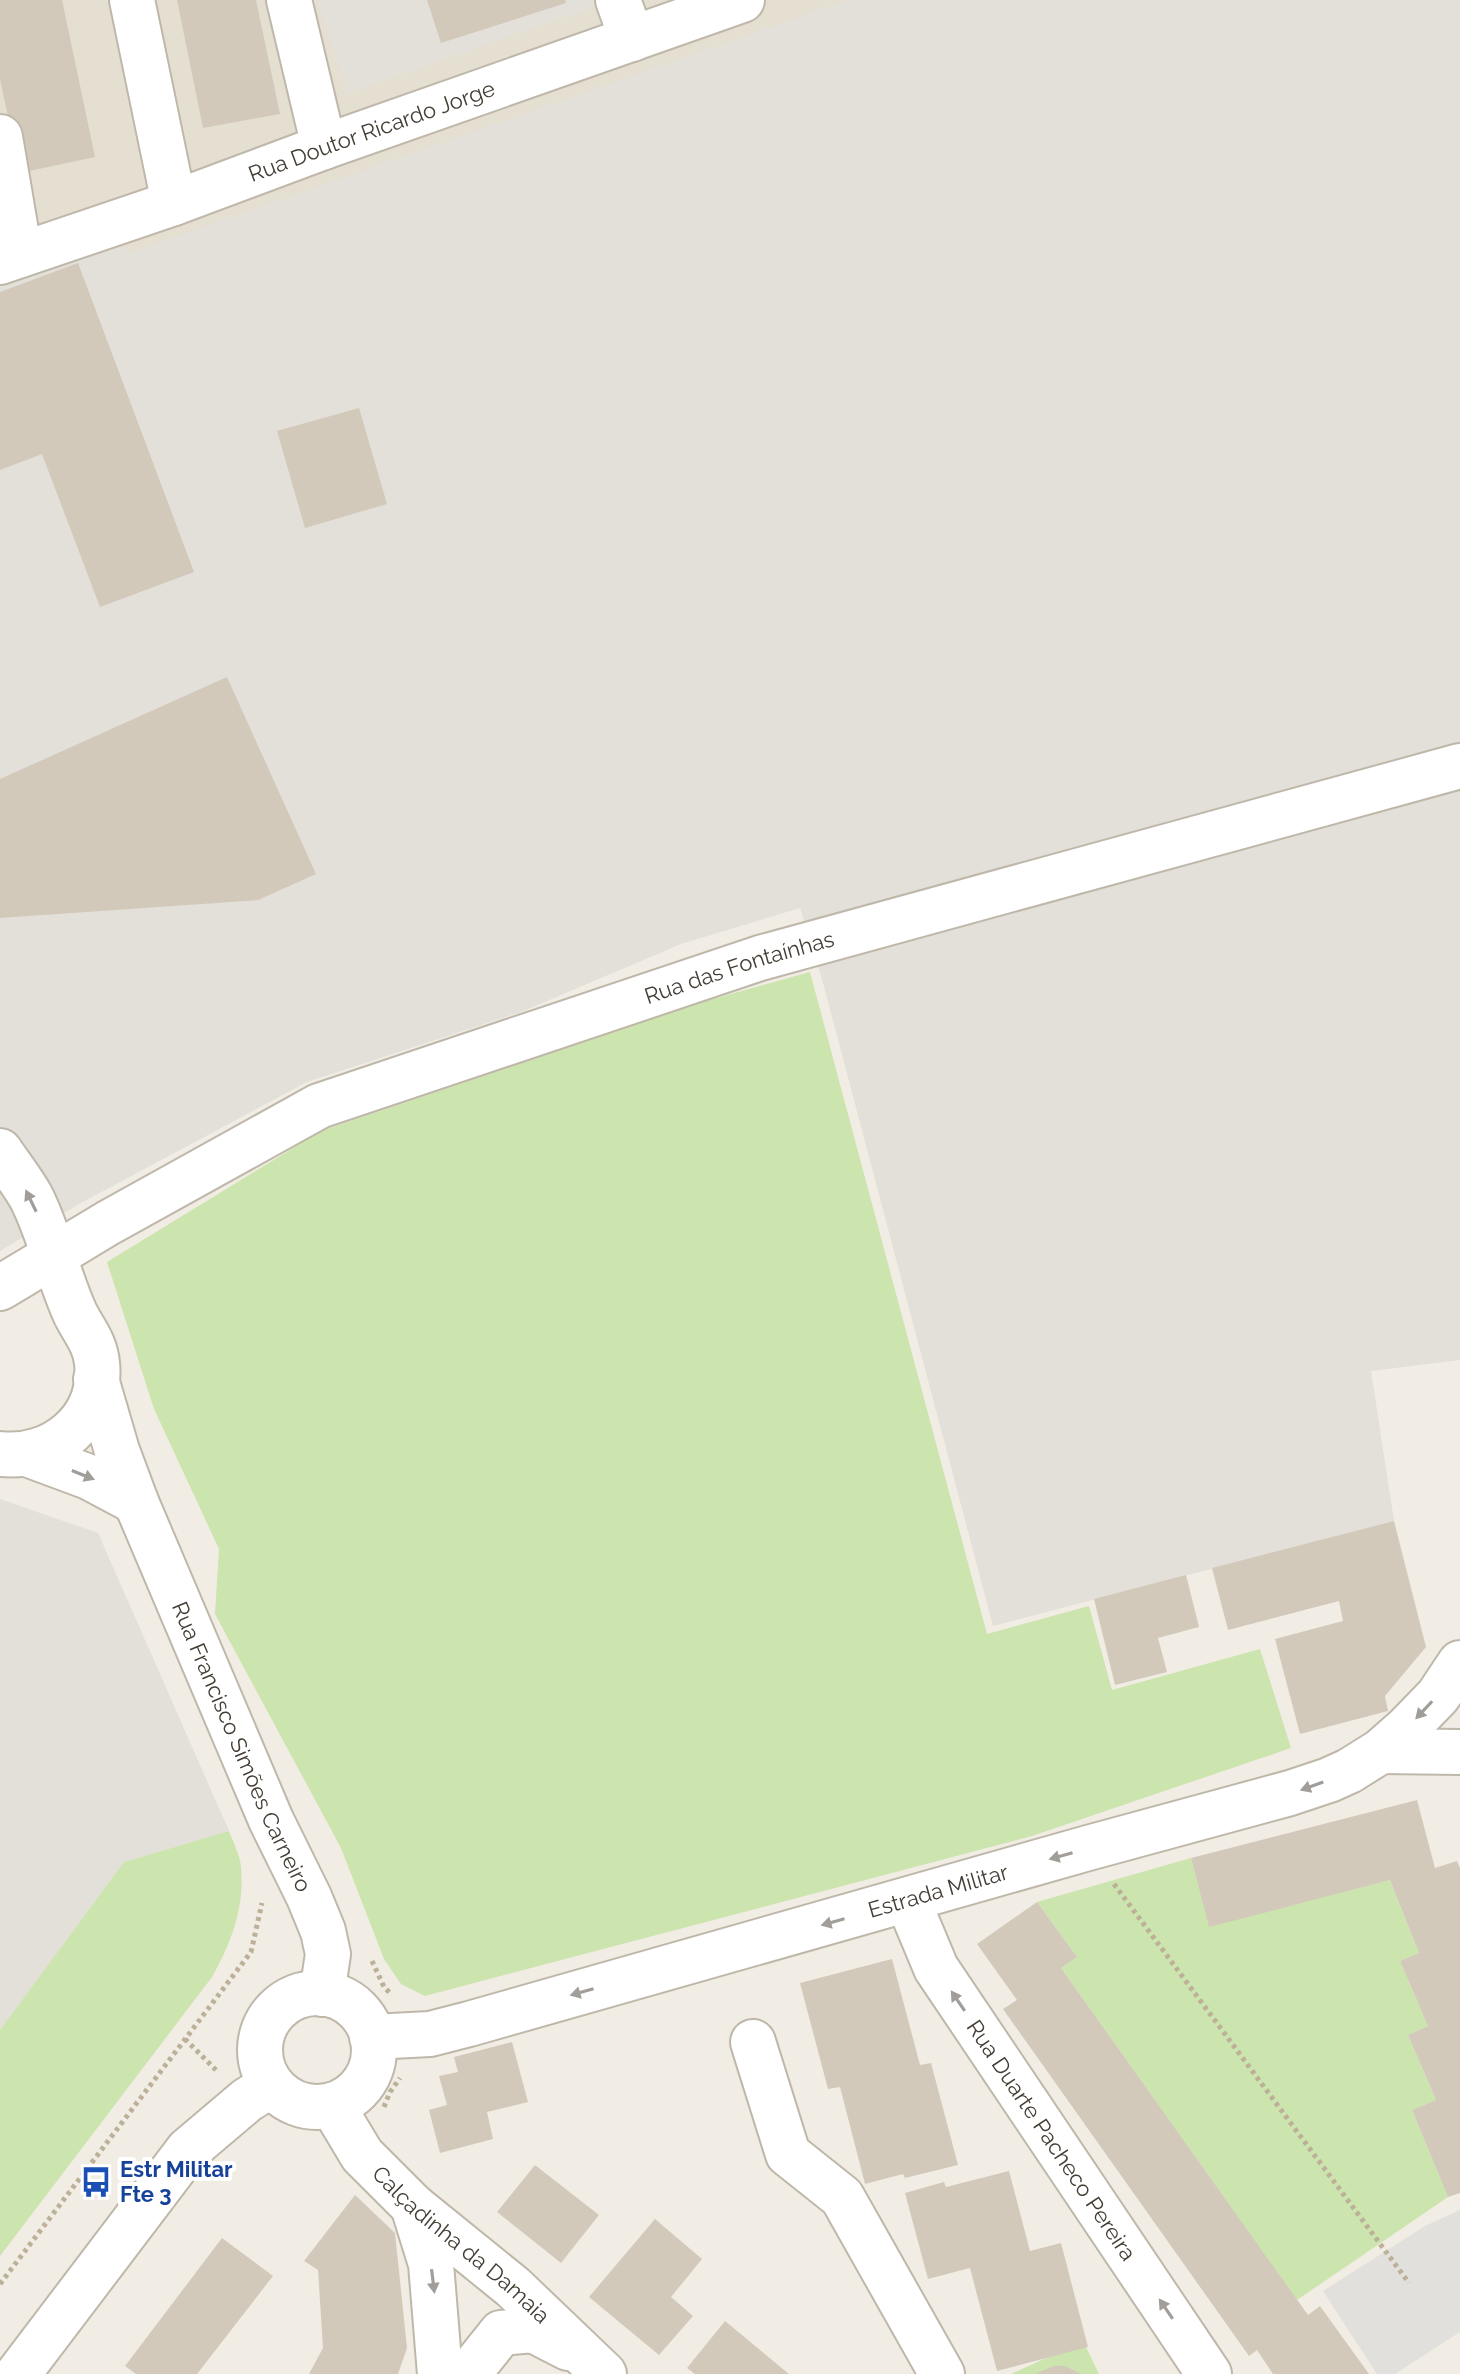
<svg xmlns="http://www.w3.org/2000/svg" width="1460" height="2374" viewBox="0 0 1460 2374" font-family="Raleway,sans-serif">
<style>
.residential{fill:#e5dfd2}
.industrial{fill:#e3dfd9}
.green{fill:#cce4ae}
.parking{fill:#e2e0dc}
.building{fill:#d2c9ba}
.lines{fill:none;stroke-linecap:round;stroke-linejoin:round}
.minor-casing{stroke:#bfb8aa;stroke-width:48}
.path{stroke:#bdb099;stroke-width:5;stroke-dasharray:4 4;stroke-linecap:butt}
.minor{stroke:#fff;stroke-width:44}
.oneway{fill:#a19e9a}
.labels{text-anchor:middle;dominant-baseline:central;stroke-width:8;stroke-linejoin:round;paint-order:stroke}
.street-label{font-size:22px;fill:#433d34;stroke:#fff}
.transit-label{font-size:22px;font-weight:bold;fill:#164399;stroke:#fff;text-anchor:start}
</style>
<rect width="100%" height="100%" fill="#f1ede4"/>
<!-- residential -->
<path class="residential" d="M0,0H1031L150,316L0,263Z"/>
<!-- industrial -->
<g class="industrial">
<path d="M317,0H613L348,93Z"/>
<path d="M848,0H1460V1360L1371,1371L1394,1521L993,1626L822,979L800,908L681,944L521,1012L307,1082L79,1204L0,1251V286L123,243L129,253Z"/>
<path d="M0,1499L98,1533L229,1831L124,1862L0,2030Z"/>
</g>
<!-- green -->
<g class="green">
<path d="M810,972L987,1634L1089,1606L1112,1690L1260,1649L1291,1748L1032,1836L425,1996L401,1984L384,1959L341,1848L215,1614L219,1549L154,1409L107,1262L321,1131L702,1002Z"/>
<path d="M229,1831C233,1842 240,1855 241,1867C245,1906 231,1944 212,1977L0,2256V2030L124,1862Z"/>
<path d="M1191,1858L1209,1926L1390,1880L1419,1953L1400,1961L1428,2026L1408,2035L1436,2100L1412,2110L1448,2197L1297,2300L1061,1968L1077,1957L1037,1902Z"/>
<path d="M1083,2341L1099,2374H1011Z"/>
</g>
<!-- parking -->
<path class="parking" d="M1460,2210V2332L1395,2374H1377L1323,2291L1425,2226Z"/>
<!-- building -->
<g class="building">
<path d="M0,0H62L95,157L20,173L0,79Z"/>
<path d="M177,0H256L280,114L203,128Z"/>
<path d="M427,0H565L566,3L441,43Z"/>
<path d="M78,263L194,572L100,607L42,454L0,470V292Z"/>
<path d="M359,408L387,504L305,528L277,431Z"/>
<path d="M227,677L316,874L258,900L0,918V779Z"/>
<path d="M1394,1521L1426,1647L1385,1696L1388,1711L1300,1734L1275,1639L1343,1621L1339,1601L1228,1630L1212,1568Z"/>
<path d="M1186,1575L1199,1627L1158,1638L1167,1672L1115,1685L1094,1599Z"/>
<path d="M1417,1800L1435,1868L1457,1861L1460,1868V2193L1448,2197L1412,2110L1436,2100L1408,2035L1428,2026L1400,1961L1419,1953L1390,1880L1209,1927L1191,1858Z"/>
<path d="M1037,1902L1077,1957L1061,1968L1308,2315L1320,2306L1369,2374H1273L1257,2350L1249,2356L1003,2009L1017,2000L977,1944Z"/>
<path d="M892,1959L920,2065L931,2063L958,2165L905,2178L903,2174L865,2184L840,2087L828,2089L800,1983Z"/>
<path d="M512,2042L528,2102L487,2112L493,2139L440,2153L429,2110L447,2105L439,2076L458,2072L454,2057Z"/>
<path d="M535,2165L599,2215L561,2263L497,2212Z"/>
<path d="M1009,2171L1030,2251L1061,2243L1088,2347L997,2371L970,2268L928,2279L905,2193L944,2182L946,2187Z"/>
<path d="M355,2195L395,2233L407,2348L398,2374H309L323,2348L318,2270L304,2261Z"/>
<path d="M655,2219L702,2259L671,2297L693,2316L659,2355L589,2297Z"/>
<path d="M222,2238L273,2276L197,2374H136L125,2366Z"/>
<path d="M725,2321L789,2374H695L687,2368Z"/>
<path d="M1054,2366H1065L1081,2374H1035Z"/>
</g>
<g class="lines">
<defs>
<g id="minor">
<path d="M132,0L174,203"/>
<path d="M289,0L324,147"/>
<path d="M618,0L632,39"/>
<path d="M0,137L20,255"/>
<path id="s1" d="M0,262L174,203L324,147L742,0"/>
<path d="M0,1151C10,1166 22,1181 31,1197C50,1234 58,1276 75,1313C83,1330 95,1342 97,1363C103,1420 53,1460 0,1454"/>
<path id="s2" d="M0,1288L108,1223L319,1106L760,958L1460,766"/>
<path id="s3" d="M96,1379L117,1451L136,1502L271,1820L309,1897L323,1931L328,1954L322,1994"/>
<path d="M27,1454L89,1477L136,1502"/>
<path d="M1381,1751L1460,1752"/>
<path id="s4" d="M908,1901L936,1968L1209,2374"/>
<circle cx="317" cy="2050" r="57"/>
<path id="s5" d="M372,2037L430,2034L469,2024L1088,1848L1290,1793L1329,1780L1349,1771L1381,1751L1407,1728L1438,1696L1460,1663"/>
<path d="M753,2042L788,2154L842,2197L942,2374"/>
<path id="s6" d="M332,2105L362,2155L413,2206L513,2287L604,2374"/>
<path d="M413,2206L431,2264L440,2374"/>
<path d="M18,2374L188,2150L247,2100L271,2085"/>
<path d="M473,2374L477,2363L501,2333L533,2330L568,2348"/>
</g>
</defs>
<!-- minor casing -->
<use href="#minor" class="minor-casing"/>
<!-- path -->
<g class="path">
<path d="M1114,1884L1409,2283"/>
<path d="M372,1961L384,1987L391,1994"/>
<path d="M185,2039L216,2070"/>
<path d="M384,2107L390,2092L400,2078"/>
<path d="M0,2284L251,1952L262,1903"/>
</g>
<!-- minor -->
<use href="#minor" class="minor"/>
</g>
<!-- one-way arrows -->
<defs><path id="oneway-solid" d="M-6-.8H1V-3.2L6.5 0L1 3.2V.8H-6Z" transform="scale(2)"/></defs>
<g class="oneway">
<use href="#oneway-solid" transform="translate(31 1201) rotate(-116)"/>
<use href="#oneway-solid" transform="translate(83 1475) rotate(22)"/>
<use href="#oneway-solid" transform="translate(1424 1710) rotate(133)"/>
<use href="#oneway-solid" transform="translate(1312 1786) rotate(160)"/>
<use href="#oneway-solid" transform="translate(1061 1856) rotate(164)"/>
<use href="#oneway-solid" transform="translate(833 1922) rotate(164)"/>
<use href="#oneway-solid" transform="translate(582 1992) rotate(164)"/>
<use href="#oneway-solid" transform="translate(958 2001) rotate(-124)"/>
<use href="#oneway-solid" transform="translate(433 2281) rotate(83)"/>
<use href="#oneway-solid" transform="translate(1166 2309) rotate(-124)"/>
</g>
<!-- icons -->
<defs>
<symbol id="bus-bare" viewBox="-9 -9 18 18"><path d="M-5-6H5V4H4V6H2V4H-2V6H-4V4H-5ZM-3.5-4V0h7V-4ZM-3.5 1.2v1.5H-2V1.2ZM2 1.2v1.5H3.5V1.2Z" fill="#1a4fb4" stroke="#fff" stroke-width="2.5" paint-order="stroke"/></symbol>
</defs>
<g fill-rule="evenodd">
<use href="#bus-bare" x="74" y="2160" width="44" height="44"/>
</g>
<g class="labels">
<!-- street labels -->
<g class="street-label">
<text stroke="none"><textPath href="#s1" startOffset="394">Rua Doutor Ricardo Jorge</textPath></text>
<text stroke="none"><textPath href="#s2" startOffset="810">Rua das Fontaínhas</textPath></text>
<text stroke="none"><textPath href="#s3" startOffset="396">Rua Francisco Simões Carneiro</textPath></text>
<text stroke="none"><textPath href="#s5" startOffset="586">Estrada Militar</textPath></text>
<text stroke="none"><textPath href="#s4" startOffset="280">Rua Duarte Pacheco Pereira</textPath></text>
<text stroke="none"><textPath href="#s6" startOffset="192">Calçadinha da Damaia</textPath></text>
</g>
<!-- transit labels -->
<g class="transit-label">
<text x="120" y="2169">Estr Militar<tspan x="120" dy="25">Fte 3</tspan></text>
</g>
</g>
</svg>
